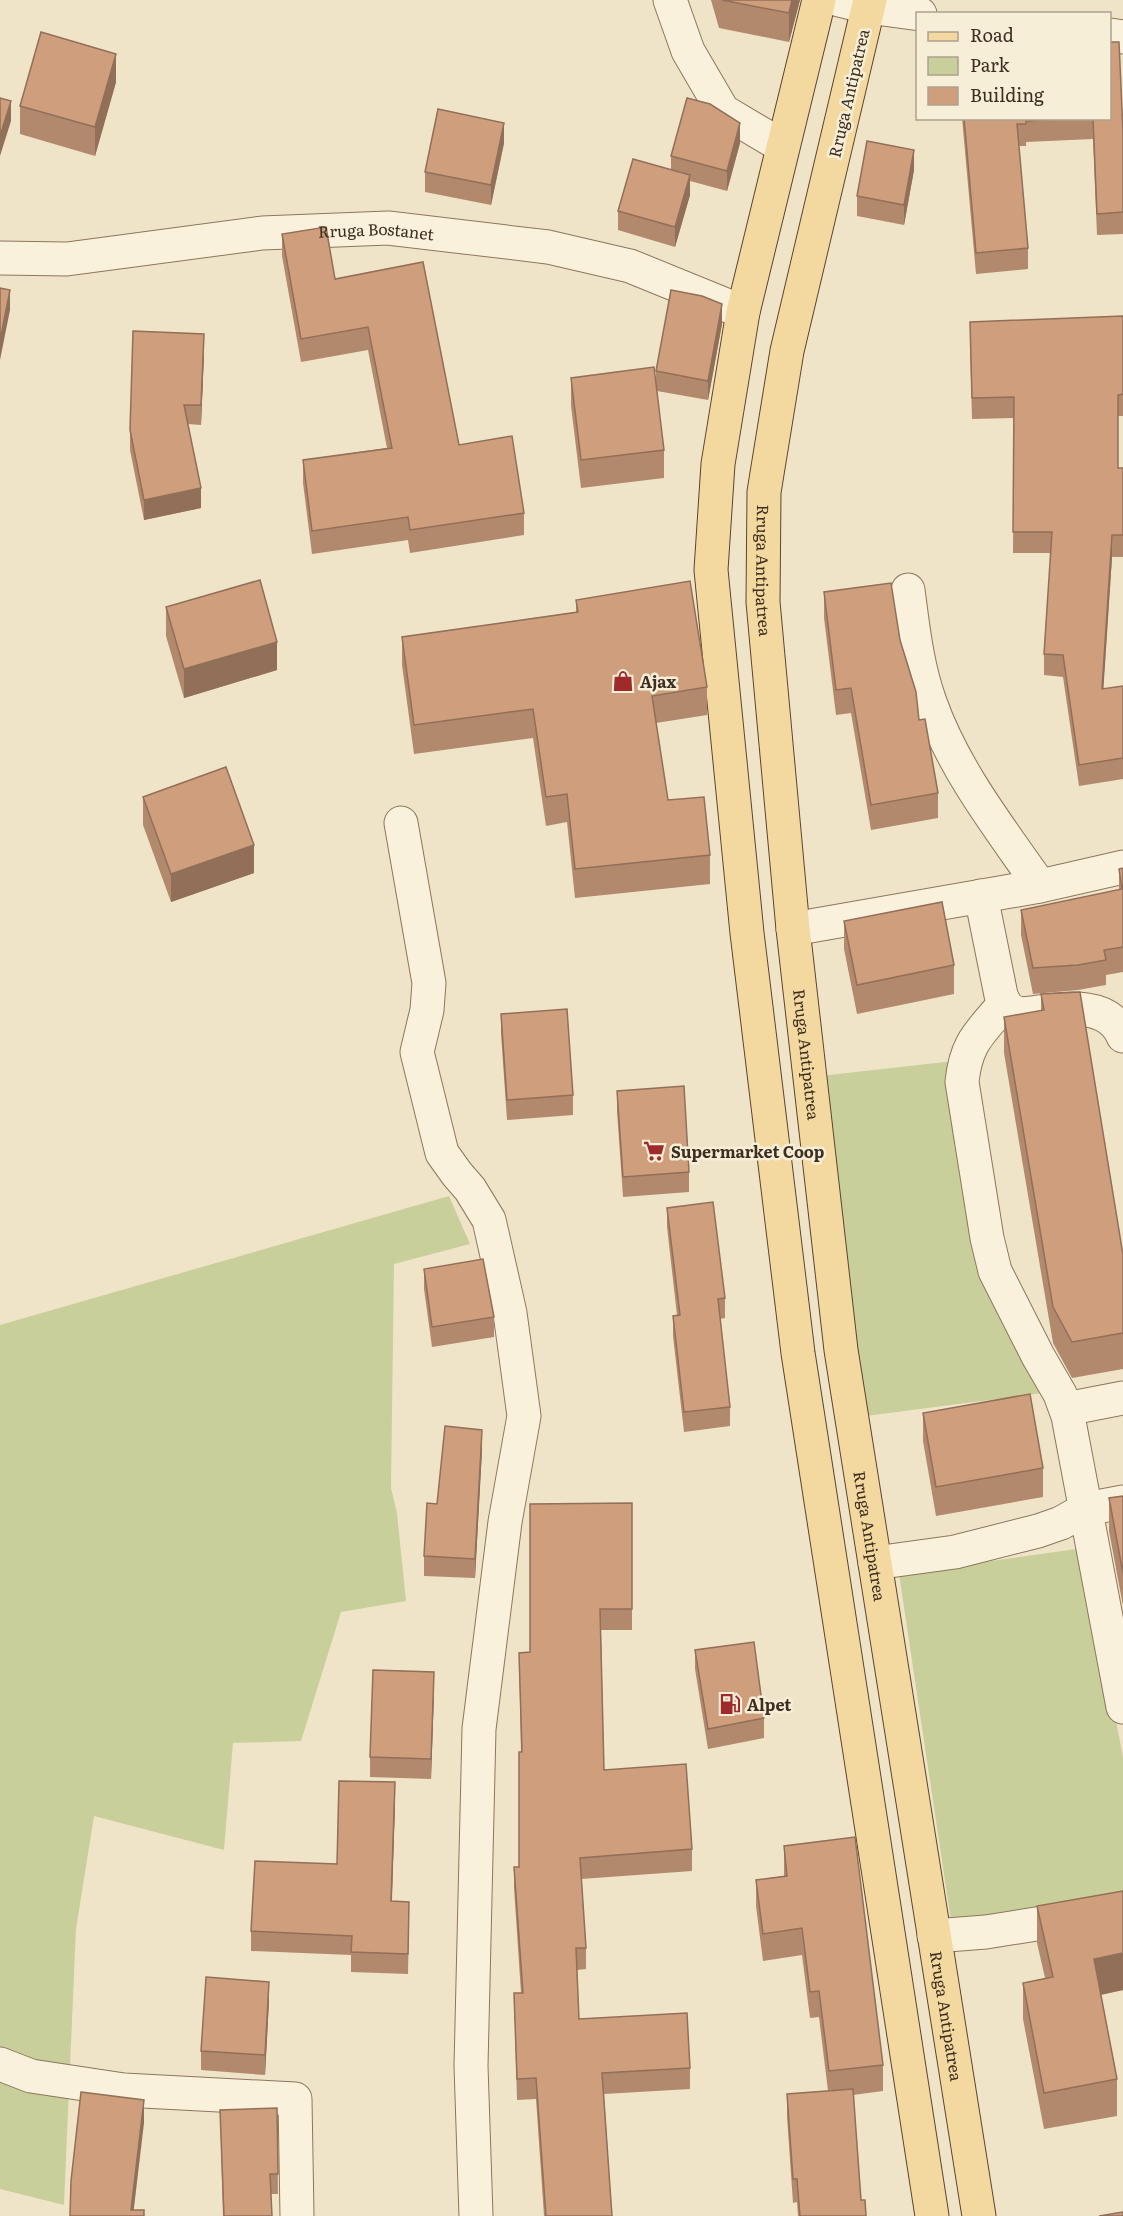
<svg xmlns="http://www.w3.org/2000/svg" width="1123" height="2216" viewBox="0 0 1123 2216" font-family="Literata,serif">
<style>
.green{fill:#c9cf9b}
.lines{fill:none;stroke-linecap:round;stroke-linejoin:round}
.street-casing{stroke:#8d765c;stroke-width:35}
.primary-casing{stroke:#5b4430;stroke-width:35}
.street{stroke:#faf1dc;stroke-width:33}
.primary{stroke:#f3d9a0;stroke-width:33}
.wall{fill:#b2896c}
.shaded-wall{fill:#916f58}
.building{fill:#cf9f7d;stroke:#916f58;stroke-width:1.5}
.labels{text-anchor:middle;dominant-baseline:central;stroke-width:5;stroke-linejoin:round;paint-order:stroke}
.street-label{font-size:16px;fill:#3d2e20;stroke:#f7eed8}
.poi-label{font-size:16px;font-weight:bold;fill:#3d2e20;stroke:#f7eed8;text-anchor:start}
</style>
<rect width="100%" height="100%" fill="#f0e4c8"/>
<!-- green -->
<g class="green">
<path d="M954,1061L989,1283L1050,1392L866,1416L820,1076Z"/>
<path d="M449,1196L470,1244L394,1264L391,1488L397,1513L406,1601L341,1612L301,1741L233,1743L224,1850L94,1816L76,1929L64,2205L0,2189V1325Z"/>
<path d="M1083,1548L1123,1757V1898L951,1921L899,1574Z"/>
</g>
<g class="lines">
<defs>
<g id="street">
<path d="M670,0L688,51L723,111L782,146"/>
<path d="M839,0L868,7L920,14"/>
<path d="M1110,35L1123,37"/>
<path id="s1" d="M0,258L67,259L262,233L388,228L548,247L630,266L743,312"/>
<path d="M908,590C913,628 917,666 930,702C954,770 999,827 1040,886"/>
<path d="M401,823L429,983L427,1010L417,1052L442,1153L457,1174L470,1189L489,1220L510,1313L524,1416L505,1522L479,1729L471,2066L476,2216"/>
<path d="M981,896L1001,995C1005,1006 1009,1011 1021,1014C1055,1011 1107,997 1123,1036"/>
<path d="M793,929L1040,886L1123,867"/>
<path d="M1004,1004C980,1033 966,1042 962,1082L987,1238L995,1271L1038,1356L1060,1394L1068,1416L1123,1707"/>
<path d="M1066,1409L1123,1398"/>
<path d="M875,1563L955,1552L1038,1531L1061,1523L1086,1509L1123,1502"/>
<path d="M934,1936L986,1932L1123,1910"/>
<path d="M0,2064L31,2076L124,2090L295,2099L297,2216"/>
</g>
<g id="primary">
<path d="M819,0L743,312L718,464L711,570L747,933L798,1353L932,2216"/>
<path id="s2" d="M870,0L787,351L764,492L763,602L793,929L841,1350L979,2216"/>
</g>
</defs>
<!-- street casing -->
<use href="#street" class="street-casing"/>
<!-- primary casing -->
<use href="#primary" class="primary-casing"/>
<!-- street -->
<use href="#street" class="street"/>
<!-- primary -->
<use href="#primary" class="primary"/>
</g>
<!-- wall -->
<g class="wall">
<path d="M711,0H800L789,42L719,28Z"/>
<path d="M116,82L95,156L20,134V106Z"/>
<path d="M962,118H1110L1123,132V234L1097,235L1093,139L1026,142V146H1019L1028,248V269L976,274Z"/>
<path d="M504,143L491,205L425,192V172Z"/>
<path d="M740,143L727,191L690,181V195L675,247L618,230V211L671,170V156Z"/>
<path d="M914,170L904,225L857,216V196Z"/>
<path d="M282,234L335,279L459,445L524,513V535L410,553L408,540L312,554L303,483V460L387,448L368,350L301,362L282,256Z"/>
<path d="M1123,316V416H1118V468H1123V557H1112L1103,689L1123,686V779L1079,786L1063,677L1044,675V654L1051,553H1013L1014,418L972,419L970,343Z"/>
<path d="M722,324L708,400L657,391L664,450V478L581,488L571,406V378L656,387V371Z"/>
<path d="M204,353L201,425L188,424L201,508L144,520L130,450V430Z"/>
<path d="M824,592L900,640L919,720L938,793V818L871,830L851,713L836,715L824,618Z"/>
<path d="M576,600L707,687V715L656,723L668,800L710,855V884L575,898L567,822L546,826L533,738L414,754L402,665V637L576,612Z"/>
<path d="M166,607L277,670L184,698L166,636Z"/>
<path d="M143,797L254,873L171,902L143,825Z"/>
<path d="M1123,868V972L1106,975V985L1078,990L1033,994L1021,935V910L1119,890V869Z"/>
<path d="M844,921L954,965V994L857,1014L844,949Z"/>
<path d="M1041,994L1123,1255V1369L1072,1378L1053,1343L1004,1053V1017L1041,1011Z"/>
<path d="M501,1014L573,1095V1115L507,1120L501,1034Z"/>
<path d="M617,1091L689,1172V1192L623,1197L617,1111Z"/>
<path d="M667,1208L725,1298V1318L720,1319L730,1407V1426L684,1432L673,1336V1316L677,1315L667,1227Z"/>
<path d="M424,1269L494,1317V1337L432,1347L424,1289Z"/>
<path d="M923,1413L1043,1468V1497L936,1516L923,1441Z"/>
<path d="M482,1450L475,1578L424,1576V1556L437,1504Z"/>
<path d="M1123,1496V1606L1109,1531V1498Z"/>
<path d="M632,1503V1630H601L604,1770L692,1849V1871L581,1879L586,1948V1969L577,1970L579,2019L690,2068V2089L604,2094L612,2216H544L536,2099L517,2100L514,1993H521L514,1888V1867H519L521,1752L519,1653L530,1652Z"/>
<path d="M695,1650L764,1718V1738L708,1749L695,1669Z"/>
<path d="M434,1691L431,1779L370,1777V1757Z"/>
<path d="M395,1802L392,1901L409,1922L408,1974L351,1972V1955L251,1951V1931L337,1864Z"/>
<path d="M784,1846L883,2065V2091L853,2095L861,2200L866,2216H798L797,2202L793,2203L787,2117V2094L828,2091L819,2017L810,2018L802,1955L763,1961L756,1906V1880L784,1876Z"/>
<path d="M1123,1891V1990L1101,1995L1117,2079V2116L1044,2129L1023,2019V1983L1045,1978L1037,1943V1906Z"/>
<path d="M269,2001L265,2075L201,2070V2051Z"/>
<path d="M277,2108L278,2194H271L272,2216H223L220,2110Z"/>
</g>
<!-- shaded-wall -->
<g class="shaded-wall">
<path d="M792,0H800L789,42V13Z"/>
<path d="M116,54V82L95,156V127Z"/>
<path d="M11,101V121L0,156V136Z"/>
<path d="M504,123V143L491,205V185Z"/>
<path d="M740,123V143L727,191V171Z"/>
<path d="M914,150V170L904,225V205Z"/>
<path d="M690,175V195L675,247V227Z"/>
<path d="M10,290V310L0,360V341Z"/>
<path d="M722,304V324L708,400V381Z"/>
<path d="M204,334V353L201,425V405Z"/>
<path d="M201,488V508L144,520V500Z"/>
<path d="M1112,535V557L1102,711V689Z"/>
<path d="M277,642V670L184,698V669Z"/>
<path d="M254,845V873L171,902V874Z"/>
<path d="M482,1430V1450L475,1578V1559Z"/>
<path d="M434,1672V1691L431,1779V1759Z"/>
<path d="M395,1782V1802L391,1921V1901Z"/>
<path d="M1123,1953V1990L1094,1996V1959Z"/>
<path d="M269,1982V2001L265,2075V2055Z"/>
<path d="M144,2100V2123L133,2216L131,2210Z"/>
</g>
<!-- building -->
<g class="building">
<path d="M722,0H792L789,13Z"/>
<path d="M41,32L116,54L95,127L20,106Z"/>
<path d="M1110,42H1119L1123,132V212L1097,214L1093,118H1110Z"/>
<path d="M0,98L11,101L0,136Z"/>
<path d="M687,98L710,104L740,123L727,171L671,156Z"/>
<path d="M438,109L504,123L491,185L425,172Z"/>
<path d="M964,118H1078L1026,121V124H1017L1028,248L976,253Z"/>
<path d="M867,141L914,150L904,205L857,196Z"/>
<path d="M633,159L690,175L675,227L618,211Z"/>
<path d="M326,227L335,279L423,262L459,445L512,436L524,513L410,530L408,517L312,531L303,460L392,448L368,327L301,339L282,234Z"/>
<path d="M0,288L10,290L0,341Z"/>
<path d="M671,290L702,296L722,304L708,381L656,371Z"/>
<path d="M1123,316V394L1118,395V468H1123V535H1112L1102,689L1123,686V758L1079,765L1063,655L1044,654L1052,532H1013L1014,397L972,398L970,322Z"/>
<path d="M133,331L204,334L201,405H184L201,488L144,500L130,430Z"/>
<path d="M654,367L664,450L581,460L571,378Z"/>
<path d="M260,580L277,642L184,669L166,607Z"/>
<path d="M690,581L707,687L652,696L668,800L704,797L710,855L575,869L567,794L546,797L533,709L414,725L402,637L578,612L576,600Z"/>
<path d="M891,583L900,640L916,692L919,720L925,719L938,793L871,805L851,688L836,690L824,592Z"/>
<path d="M226,767L254,845L171,874L143,797Z"/>
<path d="M1123,868V947L1104,950L1106,960L1078,965L1033,968L1021,910L1122,889L1119,869Z"/>
<path d="M942,902L954,965L857,985L844,921Z"/>
<path d="M1080,992L1123,1255V1333L1072,1342L1053,1307L1004,1017L1044,1010L1041,994Z"/>
<path d="M567,1009L573,1095L507,1100L501,1014Z"/>
<path d="M684,1086L689,1172L623,1177L617,1091Z"/>
<path d="M713,1202L725,1298L718,1299L730,1407L684,1412L673,1316L680,1315L667,1208Z"/>
<path d="M483,1259L494,1317L432,1327L424,1269Z"/>
<path d="M1030,1394L1043,1468L936,1487L923,1413Z"/>
<path d="M445,1426L482,1430L475,1559L424,1556L427,1503L437,1504Z"/>
<path d="M1123,1496V1573L1109,1498Z"/>
<path d="M632,1503V1609H600L604,1770L686,1764L692,1849L580,1858L586,1948H576L579,2019L687,2013L690,2068L602,2073L612,2216H546L536,2078L517,2079L514,1993H523L514,1867H519V1752H522L519,1653L530,1652V1504Z"/>
<path d="M754,1642L764,1718L708,1729L695,1650Z"/>
<path d="M373,1670L434,1672L431,1759L370,1757Z"/>
<path d="M339,1781L395,1782L391,1901L409,1902L408,1954L351,1952L352,1936L251,1931L255,1861L337,1864Z"/>
<path d="M855,1837L883,2065L829,2071L819,1991L810,1992L802,1928L763,1934L756,1880L787,1876L784,1846Z"/>
<path d="M1123,1891V1953L1094,1959L1117,2079L1044,2093L1023,1983L1053,1977L1037,1906Z"/>
<path d="M206,1977L269,1982L265,2055L201,2051Z"/>
<path d="M853,2089L861,2200H865L866,2216H800L797,2179H793L787,2094Z"/>
<path d="M81,2092L144,2100L131,2210H144V2216H70L71,2181Z"/>
<path d="M277,2108L278,2174H270L272,2216H224L220,2110Z"/>
<path d="M1123,2212V2216H1099Z"/>
</g>
<!-- icons -->
<defs>
<symbol id="shop-bare" viewBox="-9 -9 18 18"><path d="M-5-2.5h2.3a2.7 3.5 0 0 1 5.4 0H5L5.5 6h-11ZM-1.5-2.5h3a1.5 2.3 0 0 0-3 0Z" fill="#9e2a2b" stroke="#f7eed8" stroke-width="2.5" paint-order="stroke"/></symbol>
<symbol id="supermarket-bare" viewBox="-9 -9 18 18"><path d="M-6-5.5h2.5l.6 2H6L4.5 2H-2.5L-4.4-4H-6ZM-1.5 3.2a1.3 1.3 0 1 0 .1 0ZM3 3.2a1.3 1.3 0 1 0 .1 0Z" fill="#9e2a2b" stroke="#f7eed8" stroke-width="2.5" paint-order="stroke"/></symbol>
<symbol id="fuel-bare" viewBox="-9 -9 18 18"><path d="M-5.5-6h7V0h2V4h1.3V-2.5L3-4.5l.8-.8L6-3V5H2.5V1h-1V6h-7ZM-4.2-4.7v3.2H.2V-4.7Z" fill="#9e2a2b" stroke="#f7eed8" stroke-width="2.5" paint-order="stroke"/></symbol>
</defs>
<g fill-rule="evenodd">
<use href="#shop-bare" x="608" y="666" width="30" height="30"/>
<use href="#supermarket-bare" x="639" y="1136" width="30" height="30"/>
<use href="#fuel-bare" x="715" y="1689" width="30" height="30"/>
</g>
<g class="labels">
<!-- street labels -->
<g class="street-label">
<text transform="translate(848 93) rotate(-77)">Rruga Antipatrea</text>
<text stroke="none"><textPath href="#s1" startOffset="378">Rruga Bostanet</textPath></text>
<text stroke="none"><textPath href="#s2" startOffset="582">Rruga Antipatrea</textPath></text>
<text stroke="none"><textPath href="#s2" startOffset="1068">Rruga Antipatrea</textPath></text>
<text stroke="none"><textPath href="#s2" startOffset="1554">Rruga Antipatrea</textPath></text>
<text stroke="none"><textPath href="#s2" startOffset="2040">Rruga Antipatrea</textPath></text>
</g>
<!-- poi labels -->
<g class="poi-label">
<text x="640" y="681">Ajax</text>
<text x="671" y="1151">Supermarket Coop</text>
<text x="747" y="1704">Alpet</text>
</g>
</g>
<!-- legend -->
<rect x="916" y="12" width="195" height="108" fill="#f7eed8" stroke="#ada18e" stroke-width="1.5"/>
<rect x="928" y="32" width="30" height="9" fill="#f3d9a0" stroke="#ada18e" stroke-width="1.5"/>
<text x="970" y="42" font-size="18" fill="#3d2e20">Road</text>
<rect x="928" y="57" width="30" height="18" fill="#c9cf9b" stroke="#ada18e" stroke-width="1.5"/>
<text x="970" y="72" font-size="18" fill="#3d2e20">Park</text>
<rect x="928" y="87" width="30" height="18" fill="#cf9f7d" stroke="#ada18e" stroke-width="1.5"/>
<text x="970" y="102" font-size="18" fill="#3d2e20">Building</text>
</svg>
